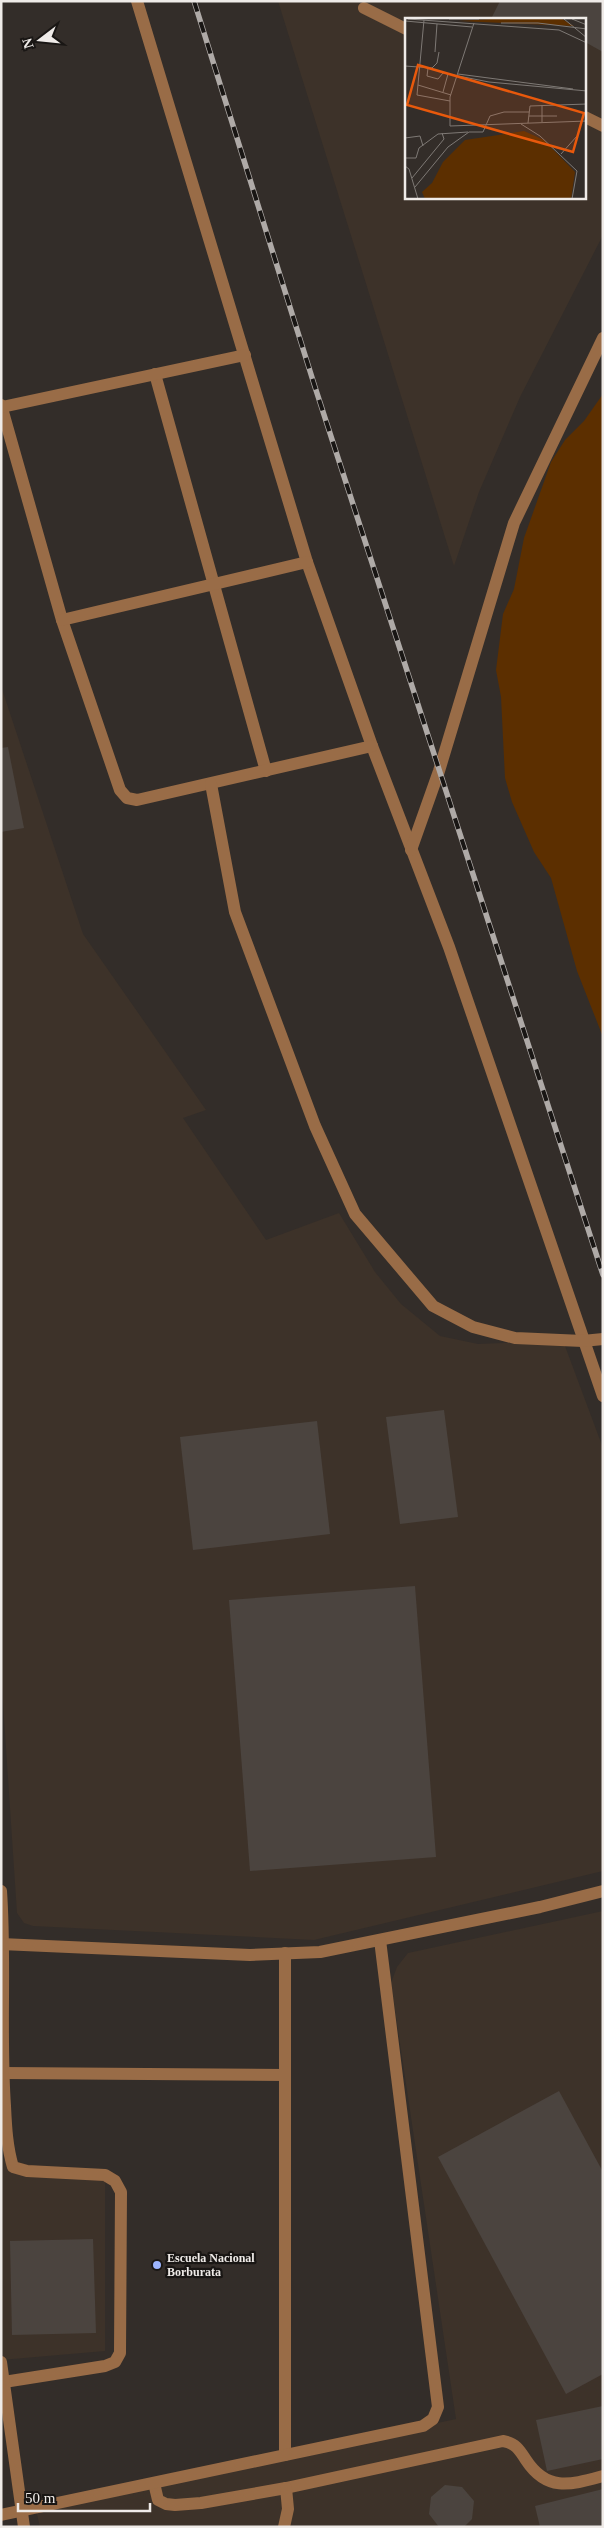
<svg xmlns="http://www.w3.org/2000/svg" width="604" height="2528" viewBox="0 0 604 2528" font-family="Georgia,serif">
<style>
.built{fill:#3d3229;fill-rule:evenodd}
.green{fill:#5c2f00}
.building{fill:#4b443f}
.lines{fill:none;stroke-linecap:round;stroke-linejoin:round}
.minor{stroke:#996c47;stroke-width:12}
.rail-casing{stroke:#afaaa7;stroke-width:5.5}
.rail{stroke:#191614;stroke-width:4;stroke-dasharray:11;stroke-linecap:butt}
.poi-dot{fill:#9cb4fd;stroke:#191614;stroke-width:2}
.labels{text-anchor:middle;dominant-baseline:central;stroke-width:4.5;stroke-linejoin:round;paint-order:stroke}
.poi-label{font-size:12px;font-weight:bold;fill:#efebe8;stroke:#191614;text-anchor:start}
.inset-road{fill:none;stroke:#7e7975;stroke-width:1}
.view{fill:#e8590c;fill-opacity:0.15;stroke:#e8590c;stroke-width:2.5}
.inset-edge{fill:none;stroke:#efebe8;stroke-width:2.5}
</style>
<rect width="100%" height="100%" fill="#332d29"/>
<!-- built -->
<g class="built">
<path d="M278,1H603V235L520,397L479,492L454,566ZM406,19H585V198H406Z"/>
<path d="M1,686L83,934L206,1110L183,1118L266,1240L339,1213L375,1272L401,1304L440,1336L478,1344L549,1341L565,1346L603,1448V1871L314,1940L33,1926L24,1923L17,1913L1,1673Z"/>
<path d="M603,1911V2527H40L36,2510L456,2419L391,1983L397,1967L408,1953Z"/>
<path d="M1,2159L105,2179V2351L1,2360Z"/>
</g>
<!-- green -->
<path class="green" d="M603,394V1037L577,971L551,878L534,852L512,802L505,778L501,697L496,670L503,614L514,589L524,538L551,462L565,440L584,421Z"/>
<!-- building -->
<g class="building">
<path d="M500,1H603V52L585,42V19H491Z"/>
<path d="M8,747L24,828L1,832V748Z"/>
<path d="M444,1410L458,1517L400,1524L386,1417Z"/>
<path d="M317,1421L330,1534L193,1550L180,1437Z"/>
<path d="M415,1586L436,1857L250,1871L229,1600Z"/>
<path d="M559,2091L603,2172V2374L566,2394L438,2157Z"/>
<path d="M93,2239L96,2333L12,2335L10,2241Z"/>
<path d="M603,2406V2459L547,2471L536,2420Z"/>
<path d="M445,2485L462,2487L474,2501L472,2519L464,2527H439L429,2514L431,2497Z"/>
<path d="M603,2489V2527H540L535,2506Z"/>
</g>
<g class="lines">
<!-- minor -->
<g class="minor">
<path d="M137,1L307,562L372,746L449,947L603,1396"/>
<path d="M364,8L406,29"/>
<path d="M585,117L603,126"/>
<path d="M155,374L266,771"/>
<path d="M1,405L62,620L120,790L127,798L137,800L372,746"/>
<path d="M2,407L245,355"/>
<path d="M62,620L307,562"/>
<path d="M211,784L235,912L315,1126L355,1214L433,1306L473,1327L515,1338L583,1341L603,1339"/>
<path d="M411,850L439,771L514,523L603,338"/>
<path d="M1,1891C6,1963 0,2035 5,2106C6,2127 7,2147 13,2167L27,2171L105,2175L115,2181L121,2192L120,2353L115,2362L105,2366L4,2382"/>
<path d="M1,1944L250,1955L320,1952L540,1907L603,1891"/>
<path d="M2,2073L285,2075"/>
<path d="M1,2362L24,2527"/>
<path d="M285,2455V1953"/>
<path d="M154,2483L158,2500L166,2504L175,2505L201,2503L286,2488L503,2441C515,2443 519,2449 526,2460C547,2492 570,2485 603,2476"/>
<path d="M1,2515L423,2426L433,2419L438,2407L380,1940"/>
<path d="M284,2527L288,2509L286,2488"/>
</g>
<defs>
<path id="rail" d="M194,1L315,387L603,1275"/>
</defs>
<!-- rail casing -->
<use href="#rail" class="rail-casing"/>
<!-- rail -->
<use href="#rail" class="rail"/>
</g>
<!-- markers -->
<circle class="poi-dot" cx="157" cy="2265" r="5"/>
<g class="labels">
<!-- poi labels -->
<g class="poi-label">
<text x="167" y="2258">Escuela Nacional<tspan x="167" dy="14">Borburata</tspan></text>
</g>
</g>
<!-- overview -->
<g transform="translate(405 18)">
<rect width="181" height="181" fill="#332d29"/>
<path d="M85,1H157L169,8L53,3ZM119,113L139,122L170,154L166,181H20L17,174L27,165L38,144L60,122Z" fill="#5c2f00"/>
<path class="inset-road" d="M3,1L154,12L182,25M44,1H74M159,1L182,20M167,1L182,7M19,2L12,77L45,83M0,3L67,9M69,5L45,79V108L182,103M96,5H133L182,11M30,34L32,6M0,48L27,50L32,45L34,34M23,50L22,58L33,61L38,55L84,64L182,73M53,56L168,71M13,67L46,77M38,74L43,56M124,98H152M137,104V87M123,105L125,88L182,86M116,106L135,118L172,153L167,181M0,120L15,118L18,128M156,136L172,118M0,140H11L14,130L33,116L63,114M0,148L4,151L13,181M7,160L39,121L37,115M10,169L43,129L64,114H78L85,98L99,94H124"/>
<path class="view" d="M13,47L179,95L168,134L2,87Z"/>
<rect width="181" height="181" class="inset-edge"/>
</g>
<!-- border -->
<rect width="604" height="2528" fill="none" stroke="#efebe8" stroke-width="5"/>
<!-- north arrow -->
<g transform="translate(40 40) rotate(254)" stroke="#191614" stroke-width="4" paint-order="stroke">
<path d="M0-4L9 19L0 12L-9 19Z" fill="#efebe8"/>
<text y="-8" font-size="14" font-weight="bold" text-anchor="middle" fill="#efebe8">N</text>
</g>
<!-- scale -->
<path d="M18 2503v8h132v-8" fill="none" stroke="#efebe8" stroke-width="2.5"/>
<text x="25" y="2503" font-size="15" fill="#efebe8" stroke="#191614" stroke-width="4" paint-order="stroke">50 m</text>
</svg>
